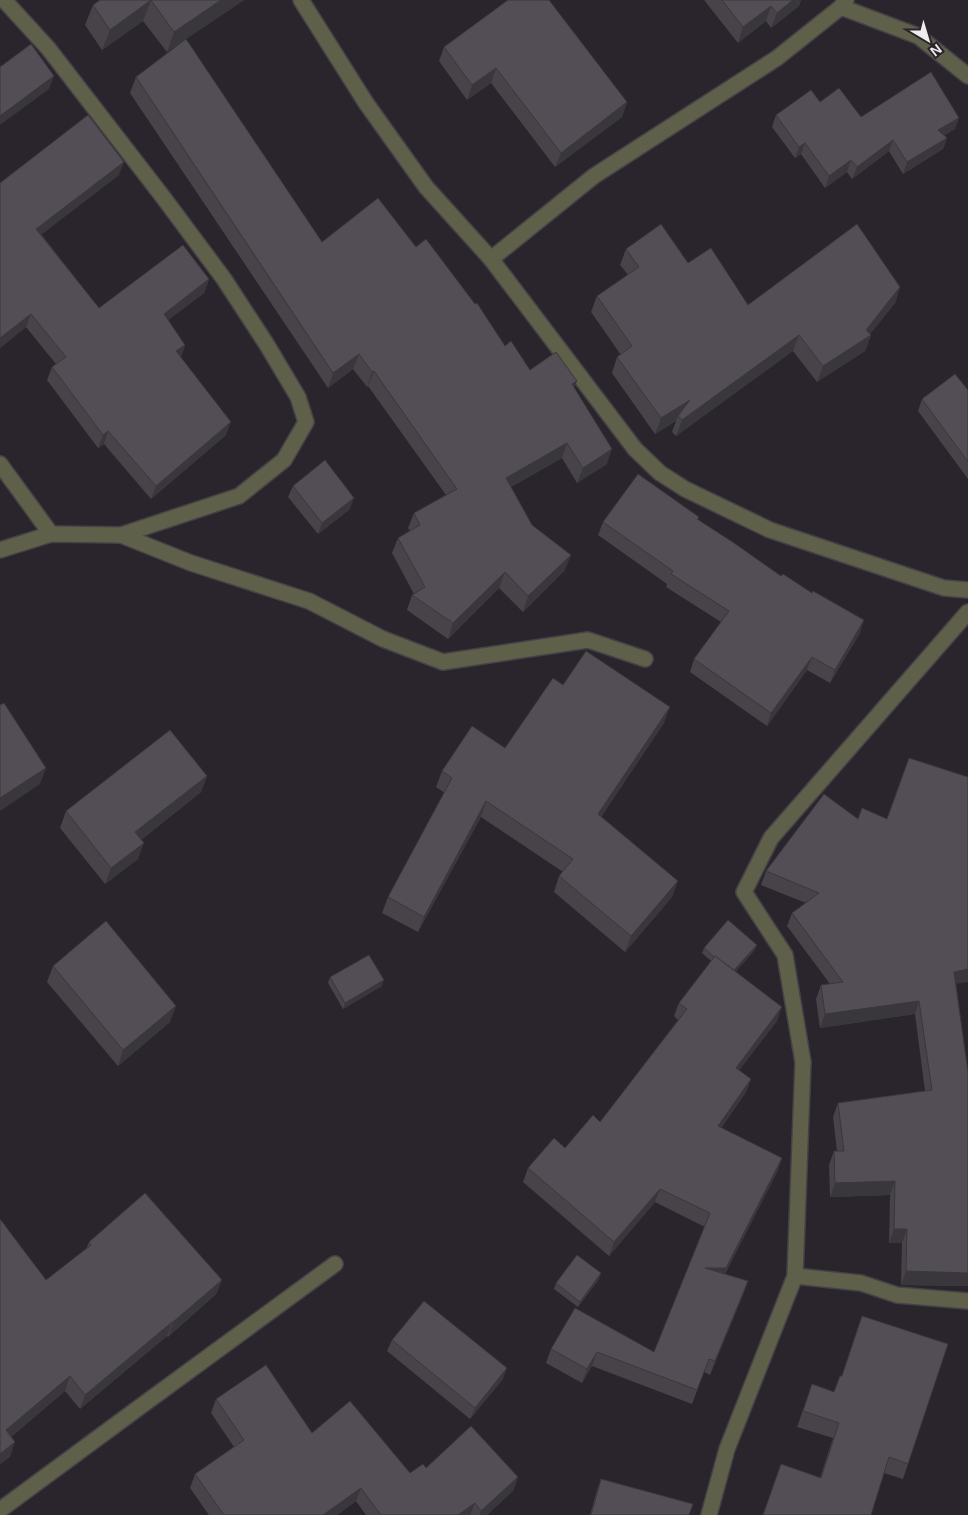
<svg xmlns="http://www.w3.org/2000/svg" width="968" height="1515" viewBox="0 0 968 1515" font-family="Helvetica,sans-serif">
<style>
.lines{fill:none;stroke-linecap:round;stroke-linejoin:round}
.minor-casing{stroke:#464147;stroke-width:18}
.minor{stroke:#5f604a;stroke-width:15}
.wall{fill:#474349}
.shaded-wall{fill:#3a373c}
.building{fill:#534e55;stroke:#3a373c}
</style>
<rect width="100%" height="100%" fill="#2a252c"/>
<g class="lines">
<defs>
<g id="minor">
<path d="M301,0L366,103L426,187L491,259L635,449L660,473L685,489L770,530L944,588L968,590"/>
<path d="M841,7L918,36L968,76"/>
<path d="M491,259L594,176L777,58L841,7L846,0"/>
<path d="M0,464L51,534"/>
<path d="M121,535L191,563L309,601L383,639L443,662L588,640L645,659"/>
<path d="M0,550L51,534L121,535L239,496L284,460L306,422L298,397L267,345L224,279L163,197L48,48L4,0"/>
<path d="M795,1276L861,1283L897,1295L968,1301"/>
<path d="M0,1510L137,1409L335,1264"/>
<path d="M709,1515L727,1449L795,1276L803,1062L785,955L744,892L771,838L968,612"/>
</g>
</defs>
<!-- minor casing -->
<use href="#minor" class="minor-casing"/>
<!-- minor -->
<use href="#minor" class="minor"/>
</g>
<!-- wall -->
<g class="wall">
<path d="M100,0H244L186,39L322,242L416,247L505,346L530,370L574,388L607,464L577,483L562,458L511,487L532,525L565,570L523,612L499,588L448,639L407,610L412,595L414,594L392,553L398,538L410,531L408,528L414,513L446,495L368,386L367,387L353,369L328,388L130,93L136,77L185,40L167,52L143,21L102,50L85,25L93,5Z"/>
<path d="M704,0H801L799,6L771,28L766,21L738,43Z"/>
<path d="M444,47L627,102L622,117L555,167L491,83L467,100L439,61Z"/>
<path d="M776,115L861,117L955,129L944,135L947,138L943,149L903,174L889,151L852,179L847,172L825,188L801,154L795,158L772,127Z"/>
<path d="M119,175L41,234L99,308L209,279L204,293L168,320L185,345L181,357L226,435L151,499L104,444L98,448L47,380L52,367L56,364L26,327L0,348V183Z"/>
<path d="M626,249L688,263L748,305L900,287L895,303L870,334L871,335L865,351L817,382L793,351L676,436L672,432L676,421L655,434L612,373L617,357L621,355L591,312L597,296L628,275L620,265Z"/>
<path d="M968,390V479L918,411L922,399Z"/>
<path d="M293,486L350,509L318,534L288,497Z"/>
<path d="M699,517L698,520L860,633L830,683L807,670L767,726L690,672L694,659L721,622L666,587L667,584L598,535L603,522Z"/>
<path d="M563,685L664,723L601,817L672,897L625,952L554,892L559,876L563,872L481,817L418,932L382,913L388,897L445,793L436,787L442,771L505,748Z"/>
<path d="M207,776L201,792L141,840L138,859L105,884L60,828L66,811Z"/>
<path d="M824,794L956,984L968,1072V1286L901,1285L902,1243H889L890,1195L830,1197L829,1165L834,1151H837L833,1117L838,1103L925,1091L915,1014L820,1028L816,999L821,985L830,984L787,926L792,913L806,903L761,885L766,871Z"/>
<path d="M757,945L754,951L736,971L777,1021L739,1070L751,1079L746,1092L721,1128L782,1158L777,1172L725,1274L748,1281L743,1295L710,1375L704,1372L692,1404L592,1366L582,1383L546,1363L551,1349L654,1352L705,1227L655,1202L609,1256L523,1182L528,1168L565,1148L600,1122L678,1020L674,1016L679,1003L711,961L702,953L704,948Z"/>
<path d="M53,966L170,1022L118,1066L47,982Z"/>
<path d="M330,977L382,986L343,1009L328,983Z"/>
<path d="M0,1219L46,1280L86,1249L89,1242L222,1280L216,1294L168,1337L167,1336L80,1409L65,1391L11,1437L10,1457L0,1464Z"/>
<path d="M599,1279L578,1307L554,1289L556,1283Z"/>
<path d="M862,1316L908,1464L903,1479L884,1473L820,1478L833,1438L797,1427L812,1384L834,1392L840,1376H842Z"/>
<path d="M392,1340L503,1379L470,1419L387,1351Z"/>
<path d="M216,1399L312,1433L410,1473L426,1468L518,1477L513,1491L487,1515H366L356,1501L337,1515H209L190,1488L195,1474L234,1447L211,1413Z"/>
<path d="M601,1479L689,1515H590L597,1490Z"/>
</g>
<!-- shaded-wall -->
<g class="shaded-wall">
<path d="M151,0L143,21L102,50L110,30Z"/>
<path d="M221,0H244L167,52L174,32Z"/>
<path d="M793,0H801L799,6L771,28L777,13Z"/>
<path d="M771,6L766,21L738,43L743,27Z"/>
<path d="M496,68L491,83L467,100L472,85Z"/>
<path d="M54,76L49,89L0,125V116Z"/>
<path d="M627,102L622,117L555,167L561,153Z"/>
<path d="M959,118L955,129L934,142L938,130Z"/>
<path d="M947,138L943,149L903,174L907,162Z"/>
<path d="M893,140L889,151L852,179L857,167Z"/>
<path d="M805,143L801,154L795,158L799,147Z"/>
<path d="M851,160L847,172L825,188L829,176Z"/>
<path d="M124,162L119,175L32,242L36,229Z"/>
<path d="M209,279L204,293L159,327L164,314Z"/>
<path d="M900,287L895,303L868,336L871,335L865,351L817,382L823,366L866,330Z"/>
<path d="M31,314L26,327L0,348V338Z"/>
<path d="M799,335L793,351L676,436L682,420Z"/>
<path d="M185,345L180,358L176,351Z"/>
<path d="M359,354L353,369L328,388L333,373Z"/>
<path d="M374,371L368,386L367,387L372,372Z"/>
<path d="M577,381L571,396L572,384Z"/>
<path d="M690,400L678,416L676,421L655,434L661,418Z"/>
<path d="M231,422L226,435L151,499L156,486Z"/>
<path d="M108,431L104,444L98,448L103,435Z"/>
<path d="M567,443L562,458L500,493L506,478Z"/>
<path d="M612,449L607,464L577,483L583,468Z"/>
<path d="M354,498L350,509L318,534L322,523Z"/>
<path d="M571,555L565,570L523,612L528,596Z"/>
<path d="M505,572L499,588L448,639L453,623Z"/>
<path d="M864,620L860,633L830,683L835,670Z"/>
<path d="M812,657L807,670L767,726L771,713Z"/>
<path d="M670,707L664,723L592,830L598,814Z"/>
<path d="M46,768L40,784L0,811V798Z"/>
<path d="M207,776L201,792L129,849L135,832Z"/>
<path d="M486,801L481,817L418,932L424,917Z"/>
<path d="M144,843L138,859L105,884L111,868Z"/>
<path d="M678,881L672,897L625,952L631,936Z"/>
<path d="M757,945L754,951L730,978L732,972Z"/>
<path d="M968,969V982L949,985L954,972Z"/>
<path d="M384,980L382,986L343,1009L345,1003Z"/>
<path d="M919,1001L915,1014L820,1028L825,1014Z"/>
<path d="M176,1006L170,1022L118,1066L123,1050Z"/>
<path d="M782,1007L777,1021L731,1081L736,1068Z"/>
<path d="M751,1079L746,1092L713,1140L718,1126Z"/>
<path d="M782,1158L777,1172L721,1282L705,1268Z"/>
<path d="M895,1181L890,1195L830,1197L835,1183Z"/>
<path d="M660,1189L655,1202L609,1256L614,1242Z"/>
<path d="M894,1229H907L902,1243H889Z"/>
<path d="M906,1271L968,1273V1286L901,1285Z"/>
<path d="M601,1273L599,1279L578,1307L580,1302Z"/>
<path d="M222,1280L216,1294L168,1337L173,1322Z"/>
<path d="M748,1281L743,1295L710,1375L715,1361Z"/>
<path d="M172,1322L167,1336L80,1409L85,1395Z"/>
<path d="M597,1352L592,1366L582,1383L587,1369Z"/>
<path d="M507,1368L503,1379L470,1419L475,1408Z"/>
<path d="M70,1376L65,1391L1,1445L6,1430Z"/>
<path d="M15,1442L10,1457L0,1464V1454Z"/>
<path d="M518,1477L513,1491L487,1515H480L481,1511Z"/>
<path d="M361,1488L356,1501L337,1515H323Z"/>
<path d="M475,1503L470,1515H458Z"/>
</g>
<!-- building -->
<g class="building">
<path d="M100,0H221L174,32L151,0L110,30L93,5Z"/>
<path d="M508,0H549L627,102L561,153L496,68L472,85L444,47Z"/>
<path d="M722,0H793L777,13L771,6L743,27Z"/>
<path d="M186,39L322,242L378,198L416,247L426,239L475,304L477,303L505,346L511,341L530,370L556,352L577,381L572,384L612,449L583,468L567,443L506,478L532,525L571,555L528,596L505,572L453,623L412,595L425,587L398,538L420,525L414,513L457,489L374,371L372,372L359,354L333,373L136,77Z"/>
<path d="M31,44L54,76L0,116V67Z"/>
<path d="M931,72L959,118L938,130L947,138L907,162L893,140L857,167L851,160L829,176L805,143L799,147L776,115L811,90L820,102L839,88L861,117Z"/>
<path d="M88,115L124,162L36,229L99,308L183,245L209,279L164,314L185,345L176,351L231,422L156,486L108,431L103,435L52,367L66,357L31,314L0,338V183Z"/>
<path d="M661,224L688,263L711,248L748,305L857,224L900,287L866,330L871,335L823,366L799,335L682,420L678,416L690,400L661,418L617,357L632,346L597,296L639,267L626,249Z"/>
<path d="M955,374L968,390V462L922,399Z"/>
<path d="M325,460L354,498L322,523L293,486Z"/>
<path d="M638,474L699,517L697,519L734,543L781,576L783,574L812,593L813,591L864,620L835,670L812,657L771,713L694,659L729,611L671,574L673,571L603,522Z"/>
<path d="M586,651L670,707L598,814L678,881L631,936L559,876L573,859L486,801L424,917L388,897L452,778L442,771L472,726L505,748L553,678L563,685Z"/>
<path d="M4,703L46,768L0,798V705Z"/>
<path d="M170,730L207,776L135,832L144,843L111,868L66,811Z"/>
<path d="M909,758L968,777V969L954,972L968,1072V1273L906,1271L907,1229H894L895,1181L835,1183L834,1151H844L838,1103L932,1090L919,1001L825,1014L821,985L843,982L792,913L819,893L766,871L824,794L858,819L862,808L887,819Z"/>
<path d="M728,920L757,945L734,970L715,956L714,957L704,948Z"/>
<path d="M106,921L176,1006L123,1050L53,966Z"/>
<path d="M369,955L384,980L345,1003L330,977Z"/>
<path d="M715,956L782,1007L736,1068L751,1079L718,1126L782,1158L726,1268H705L748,1281L715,1361L709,1359L697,1390L597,1352L587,1369L551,1349L575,1308L654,1352L710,1213L660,1189L614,1242L528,1168L554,1138L565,1148L593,1115L600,1122L687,1009L679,1003Z"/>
<path d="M145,1193L222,1280L173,1322H172L85,1395L70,1376L6,1430L15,1442L0,1454V1219L46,1280L91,1245L89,1242Z"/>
<path d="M577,1255L601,1273L580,1302L556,1283Z"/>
<path d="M424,1301L507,1368L475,1408L392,1340Z"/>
<path d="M862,1316L948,1344L908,1464L889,1457L871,1515H763L781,1464L821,1478L839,1423L803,1411L812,1384L834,1392L840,1376H842Z"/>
<path d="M266,1365L312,1433L350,1401L410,1473L423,1464L426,1468L471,1426L518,1477L481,1511L475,1503L458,1515H381L361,1488L323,1515H224L195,1474L244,1440L216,1399Z"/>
<path d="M601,1479L693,1504L689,1515H591Z"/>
</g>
<!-- north arrow -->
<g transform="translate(928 40) rotate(142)" stroke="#2a252c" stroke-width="4" paint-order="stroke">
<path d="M0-4L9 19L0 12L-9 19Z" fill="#efecf0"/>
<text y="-8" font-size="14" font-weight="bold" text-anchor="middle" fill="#efecf0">N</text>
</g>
</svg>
